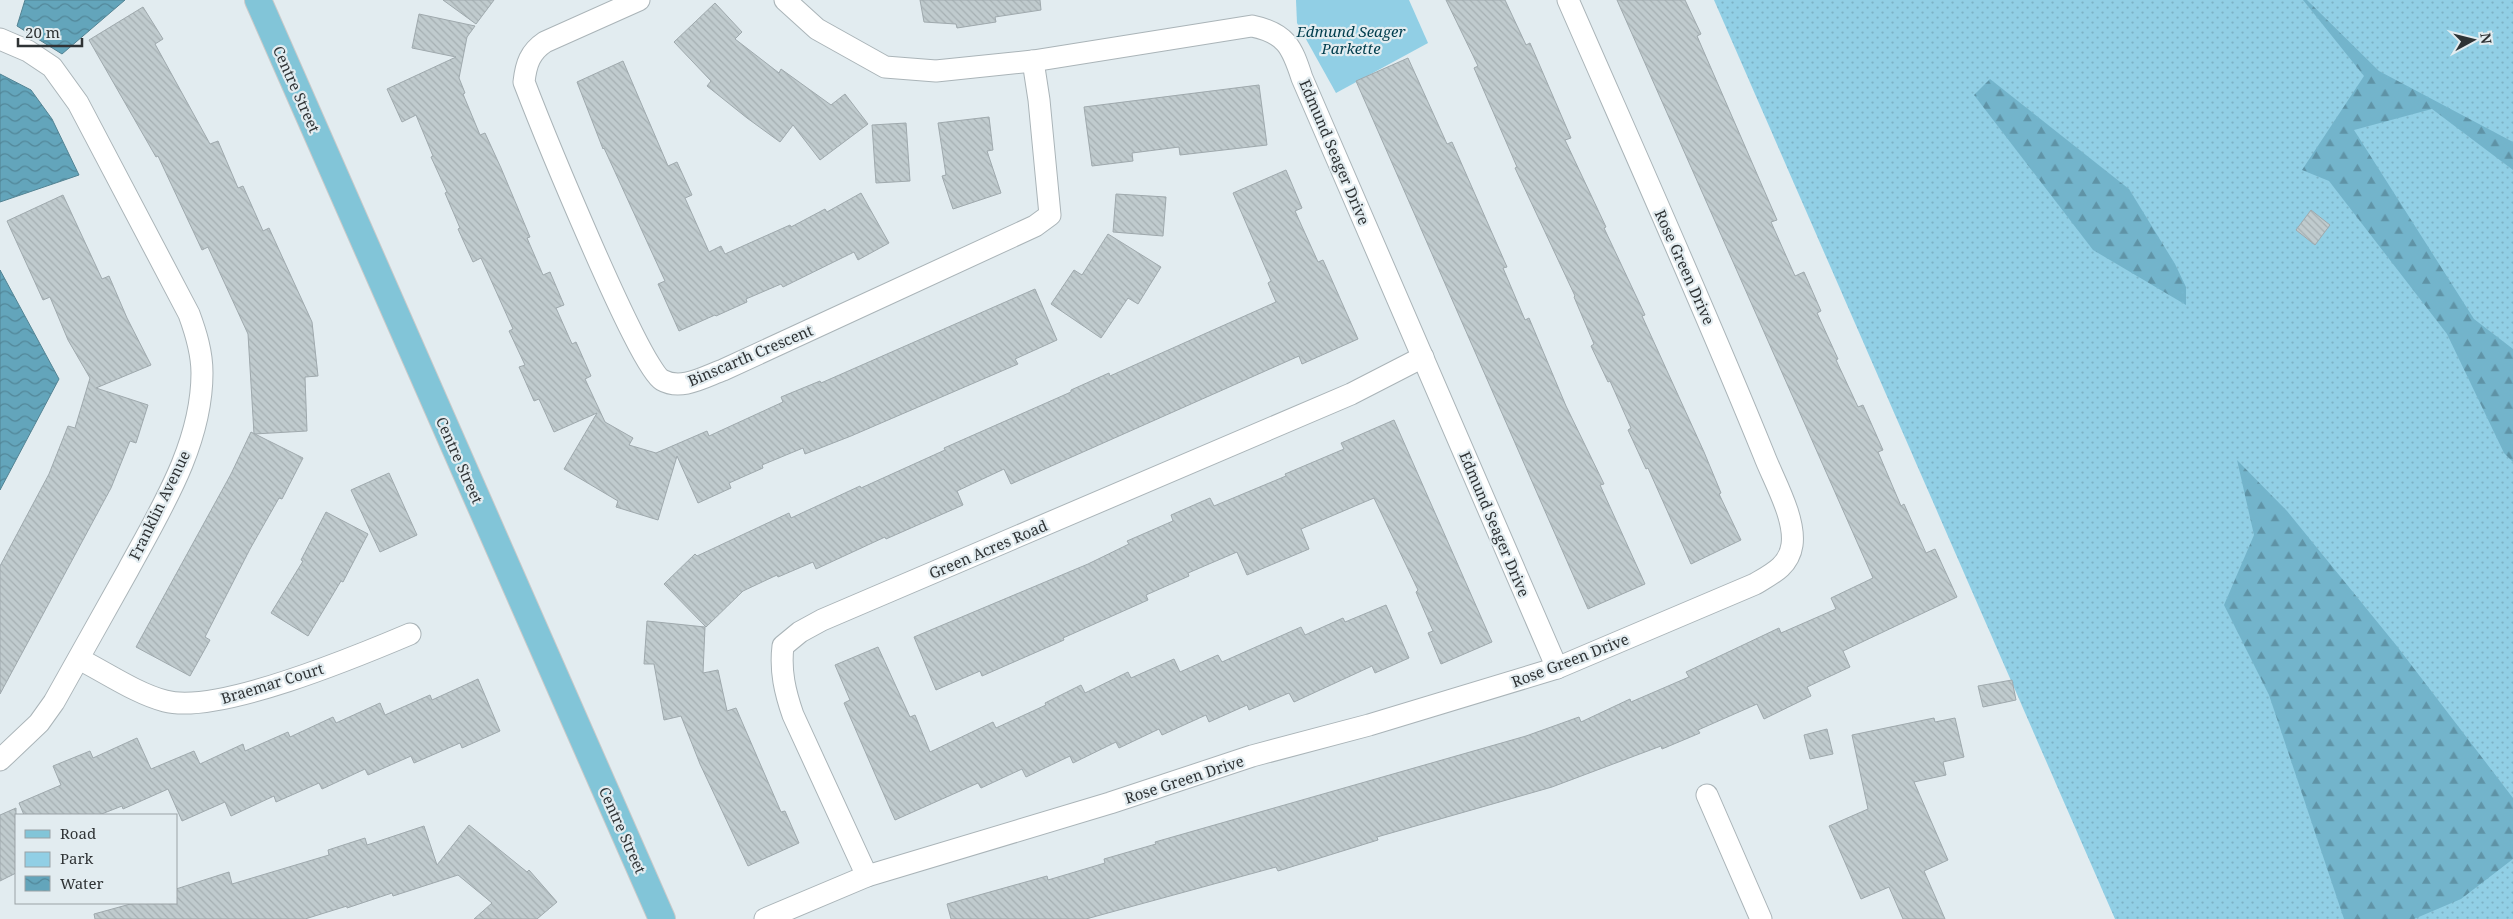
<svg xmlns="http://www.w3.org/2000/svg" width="2513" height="919" viewBox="0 0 2513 919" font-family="'Noto Serif',serif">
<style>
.grass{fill:url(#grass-dots)}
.forest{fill:url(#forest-firs)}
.green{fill:#91cfe5}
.water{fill:url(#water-waves);stroke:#538393}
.building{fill:url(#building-back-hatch);stroke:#9fa9ad}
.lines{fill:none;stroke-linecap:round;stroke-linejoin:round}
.minor-casing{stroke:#aab4b8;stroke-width:23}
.major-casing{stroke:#c9caca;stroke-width:28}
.minor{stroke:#fff;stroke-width:21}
.major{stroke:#82c5d8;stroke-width:26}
.labels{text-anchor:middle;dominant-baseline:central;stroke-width:4.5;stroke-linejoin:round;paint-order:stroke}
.park-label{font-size:15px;font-style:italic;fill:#003d4d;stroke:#e2ecf0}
.street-label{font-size:15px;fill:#2f3335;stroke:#e2ecf0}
</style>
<defs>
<pattern id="grass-dots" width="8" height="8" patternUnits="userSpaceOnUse" patternTransform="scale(1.25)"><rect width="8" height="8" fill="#91cfe5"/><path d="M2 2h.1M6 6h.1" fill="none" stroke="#7db2c5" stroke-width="1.8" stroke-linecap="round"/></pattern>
<pattern id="forest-firs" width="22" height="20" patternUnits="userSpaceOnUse" patternTransform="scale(1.25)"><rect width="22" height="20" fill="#73b4cb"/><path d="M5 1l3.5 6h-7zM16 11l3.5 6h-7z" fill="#5f93a6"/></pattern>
<pattern id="water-waves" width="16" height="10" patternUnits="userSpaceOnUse" patternTransform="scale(1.25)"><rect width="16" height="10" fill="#63a5bb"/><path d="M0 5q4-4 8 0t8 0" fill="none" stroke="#528799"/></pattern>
<pattern id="building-back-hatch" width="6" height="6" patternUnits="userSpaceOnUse" patternTransform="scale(1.25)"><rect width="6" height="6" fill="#c0cbce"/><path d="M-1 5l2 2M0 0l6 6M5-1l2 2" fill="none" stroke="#a5afb2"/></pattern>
</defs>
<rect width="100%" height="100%" fill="#e2ecf0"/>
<!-- grass -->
<path class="grass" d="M1714,0H2513V919H2115Z"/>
<!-- forest -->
<g class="forest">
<path d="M2303,0H2307L2379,71L2513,142V170L2432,109L2354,130L2474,319L2513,349V462L2504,453L2447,334L2329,181L2302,170L2364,76Z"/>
<path d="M1990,79L2129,189L2175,264L2186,287V305L2093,250L1974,95Z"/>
<path d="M2237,460L2287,511L2396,645L2513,798V859L2461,899L2414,919H2344L2269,695L2224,605L2254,535Z"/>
</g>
<!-- green -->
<path class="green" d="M1296,0H1409L1428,43L1336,93L1297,23Z"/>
<!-- water -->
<g class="water">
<path d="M25,0H125L62,54L17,26Z"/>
<path d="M0,74L31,90L52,119L79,175L0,202Z"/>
<path d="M0,270L59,379L0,490Z"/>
</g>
<!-- building -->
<g class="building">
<path d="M443,0H494L476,24Z"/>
<path d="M920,0H1040L1041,10L995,17L996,22L957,28L956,24L924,22Z"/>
<path d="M1446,0H1505L1526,45L1530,43L1571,138L1565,140L1606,227L1604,228L1645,315L1642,316L1704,452L1721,493L1719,494L1741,540L1691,564L1648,468L1646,469L1628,430L1631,428L1610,381L1608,382L1591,346L1594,344L1574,297L1575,296L1515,168L1517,167L1474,68L1478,66Z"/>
<path d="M1617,0H1685L1701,34L1697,36L1777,220L1771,222L1795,276L1804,272L1821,311L1817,313L1838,359L1836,360L1858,407L1863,405L1883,450L1878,452L1901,506L1904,504L1926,553L1935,549L1957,597L1843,651L1850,667L1807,687L1811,696L1764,719L1757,704L1698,730L1700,733L1662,749L1661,746L1552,787L1377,837L1378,840L1278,871L1276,867L1086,919H951L947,904L1047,876L1048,880L1105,863L1104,859L1156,844L1155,842L1526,736L1579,717L1581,722L1630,699L1631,702L1689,677L1686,672L1779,628L1781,633L1836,609L1831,598L1873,578Z"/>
<path d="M715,3L742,32L735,39L779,73L781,69L831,105L845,94L868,124L820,160L793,125L780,142L747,118L707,86L711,81L674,42Z"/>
<path d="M143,7L163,39L155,44L210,144L218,141L238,188L243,186L263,231L269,228L312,322L318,376L305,377L307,431L254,434L248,334L208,247L202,250L158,156L156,157L89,40Z"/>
<path d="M419,14L475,26L467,37L459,78L465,93L463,94L480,135L485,133L501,168L530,237L527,238L543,275L550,272L564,305L556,308L572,344L576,342L591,376L585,379L605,422L633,438L629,445L656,453L707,431L709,436L783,402L781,397L820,381L821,383L1035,289L1057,340L1015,359L1018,364L851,436L805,454L803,448L762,465L763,468L729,483L731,488L698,503L677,456L658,520L616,507L618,501L564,469L597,413L554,432L539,399L534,401L519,367L525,365L509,331L513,329L481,258L473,262L458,229L460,228L445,193L447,192L431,157L433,156L416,115L402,122L387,89L456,57L412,48Z"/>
<path d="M1408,58L1447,144L1452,142L1507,267L1503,268L1525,320L1529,318L1566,406L1604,484L1600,485L1645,584L1588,609L1356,81Z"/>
<path d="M623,61L668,166L677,162L692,195L685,198L709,252L721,246L725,254L790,225L791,227L825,209L827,212L861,193L889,243L858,260L854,252L783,287L781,284L746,299L747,302L716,316L715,315L679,331L658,284L665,281L604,148L603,149L577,82Z"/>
<path d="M1259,85L1267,145L1180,155L1179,147L1132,153L1133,161L1092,166L1084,107Z"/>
<path d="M989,117L993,150L987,151L1001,193L953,209L942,176L946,175L938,123Z"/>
<path d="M906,123L910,181L876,183L872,125Z"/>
<path d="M1286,170L1302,208L1295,211L1318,262L1323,260L1358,339L1302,364L1299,356L1011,484L1004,469L957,491L963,505L886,539L885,537L816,569L813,562L778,577L777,575L743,591L706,627L664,584L695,554L697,556L789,513L791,518L860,486L861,488L945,450L944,448L1071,392V390L1109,373L1110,376L1276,302L1268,283L1271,281L1233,193Z"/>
<path d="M1116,194L1166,197L1163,236L1113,232Z"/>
<path d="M63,195L102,279L109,276L127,318L151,365L96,388L148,405L136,443L130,441L111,488L0,694V566L49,474L68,426L75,428L90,378L68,340L50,297L43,300L7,221Z"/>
<path d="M2311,210L2330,225L2315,245L2296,230Z"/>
<path d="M1108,234L1161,267L1138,304L1128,298L1101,338L1051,304L1074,270L1082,275Z"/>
<path d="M1394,420L1492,642L1441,664L1428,633L1433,631L1416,592L1418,590L1374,498L1301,529L1309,549L1247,575L1237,552L1188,573L1189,576L1146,595L1148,600L1063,638L1064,640L982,676L980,671L936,690L914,637L1088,564L1129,544L1127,541L1173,521L1171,515L1210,498L1214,506L1286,476L1285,474L1344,449L1341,443Z"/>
<path d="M251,432L303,458L282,499L279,498L250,549L205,637L210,640L190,676L136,647L231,474Z"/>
<path d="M389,473L417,535L380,552L351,490Z"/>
<path d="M326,512L368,534L343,582L341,581L308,636L271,613L303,561L301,560Z"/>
<path d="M1386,605L1409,658L1375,673L1372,666L1294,702L1289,693L1249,710L1247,705L1209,722L1206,715L1162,735L1159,729L1119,748L1116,742L1073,763L1070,756L1026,777L1022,769L981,788L978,783L895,820L844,703L850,700L835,665L878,647L910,717L915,715L930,752L993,722L996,728L1046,705L1045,703L1081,685L1085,693L1128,672L1131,678L1174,659L1180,672L1218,655L1222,662L1301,627L1305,635L1343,618L1345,622Z"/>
<path d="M647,621L705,627L703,673L718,670L727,711L736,708L781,812L785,811L799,843L748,866L700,764L681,716L664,720L654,664H644Z"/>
<path d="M478,679L500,731L462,748L460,743L414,763L411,756L368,775L365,769L322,789L319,783L276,802L274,796L231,816L225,802L182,821L168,789L123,809L122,806L99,815H24L19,803L61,785L53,766L90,751L93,758L137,738L151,769L194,751L200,764L243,744L245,751L288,732L290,737L333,717L336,723L380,703L385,715L430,695L432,700Z"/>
<path d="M2012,680L2016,700L1983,707L1978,686Z"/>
<path d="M1934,718L1935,722L1955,718L1964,757L1943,762L1946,775L1914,782L1948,860L1924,871L1945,919H1903L1889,887L1861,899L1829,826L1868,809L1852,735Z"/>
<path d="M1827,729L1833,754L1810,759L1804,735Z"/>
<path d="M16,808V873L0,881V815Z"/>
<path d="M469,825L527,872L529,870L557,902L537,919H474L492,903L458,875L393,896L392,893L347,908V906L305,919H95L94,914L134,903H176V889L229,872L232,884L329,855L328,850L365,838L367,845L424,826L437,865Z"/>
</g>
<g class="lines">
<defs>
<g id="minor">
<path d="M639,0L545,42C530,52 526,64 524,82C539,121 639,368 662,380C681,391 704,377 723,370L1035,226L1050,215L1039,100L1033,61"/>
<path d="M785,0L817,29L885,67L936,71L1033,61L1252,26C1286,33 1292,47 1302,78L1557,668"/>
<path d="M0,39L28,51L52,67L78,103L189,314C196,333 202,352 202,373C202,444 161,509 128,570C103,614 79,658 54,702L39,723L0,760"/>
<path d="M79,659C105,672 137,694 165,701C217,715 358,656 410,634"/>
<path d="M1707,795L1761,919"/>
<path d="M867,876L793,715C785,692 780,671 783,646L800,632L822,620L1351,394L1423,357"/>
<path d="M765,919L867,876L1110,803L1252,756L1369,725L1557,668L1755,584C1772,574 1789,566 1792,545C1796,518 1773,479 1764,455C1702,302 1634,151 1568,0"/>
</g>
<path id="major" d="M258,0L662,919"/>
</defs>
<!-- minor casing -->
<use href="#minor" class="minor-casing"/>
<!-- major casing -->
<use href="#major" class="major-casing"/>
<!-- minor -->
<use href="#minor" class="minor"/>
<!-- major -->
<use href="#major" class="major"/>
</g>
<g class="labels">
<!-- park labels -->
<g class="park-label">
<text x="1351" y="31">Edmund Seager<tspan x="1351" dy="17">Parkette</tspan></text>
</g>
<!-- street labels -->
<g class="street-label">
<text transform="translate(297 89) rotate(66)">Centre Street</text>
<text transform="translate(1335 152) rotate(67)">Edmund Seager Drive</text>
<text transform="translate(1685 267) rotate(66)">Rose Green Drive</text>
<text transform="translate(750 355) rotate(-23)">Binscarth Crescent</text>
<text transform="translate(460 460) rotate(66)">Centre Street</text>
<text transform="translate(159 505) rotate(-64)">Franklin Avenue</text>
<text transform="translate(1495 524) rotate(67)">Edmund Seager Drive</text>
<text transform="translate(988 549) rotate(-23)">Green Acres Road</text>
<text transform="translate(1570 660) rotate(-21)">Rose Green Drive</text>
<text transform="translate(272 683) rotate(-17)">Braemar Court</text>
<text transform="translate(1184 779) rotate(-18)">Rose Green Drive</text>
<text transform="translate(623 830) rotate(66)">Centre Street</text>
</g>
</g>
<!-- legend -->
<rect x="15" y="814" width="162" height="90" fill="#e2ecf0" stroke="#9aa2a5"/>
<rect x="25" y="830" width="25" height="8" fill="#82c5d8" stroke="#9aa2a5"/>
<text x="60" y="839" font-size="15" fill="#2f3335">Road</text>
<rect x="25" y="852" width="25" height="15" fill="#91cfe5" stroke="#9aa2a5"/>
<text x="60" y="864" font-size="15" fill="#2f3335">Park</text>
<rect x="25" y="876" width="25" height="15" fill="url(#water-waves)" stroke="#9aa2a5"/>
<text x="60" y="889" font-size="15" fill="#2f3335">Water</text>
<!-- north arrow -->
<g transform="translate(2473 40) rotate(83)" stroke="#e2ecf0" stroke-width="4" paint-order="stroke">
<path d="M0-4L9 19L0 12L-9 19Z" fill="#2f3335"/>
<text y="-8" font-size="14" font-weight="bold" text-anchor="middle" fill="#2f3335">N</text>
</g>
<!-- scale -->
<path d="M18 38v8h64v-8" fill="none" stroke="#2f3335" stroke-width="2.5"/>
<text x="25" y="38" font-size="15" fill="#2f3335" stroke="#e2ecf0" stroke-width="4" paint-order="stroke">20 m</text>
</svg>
